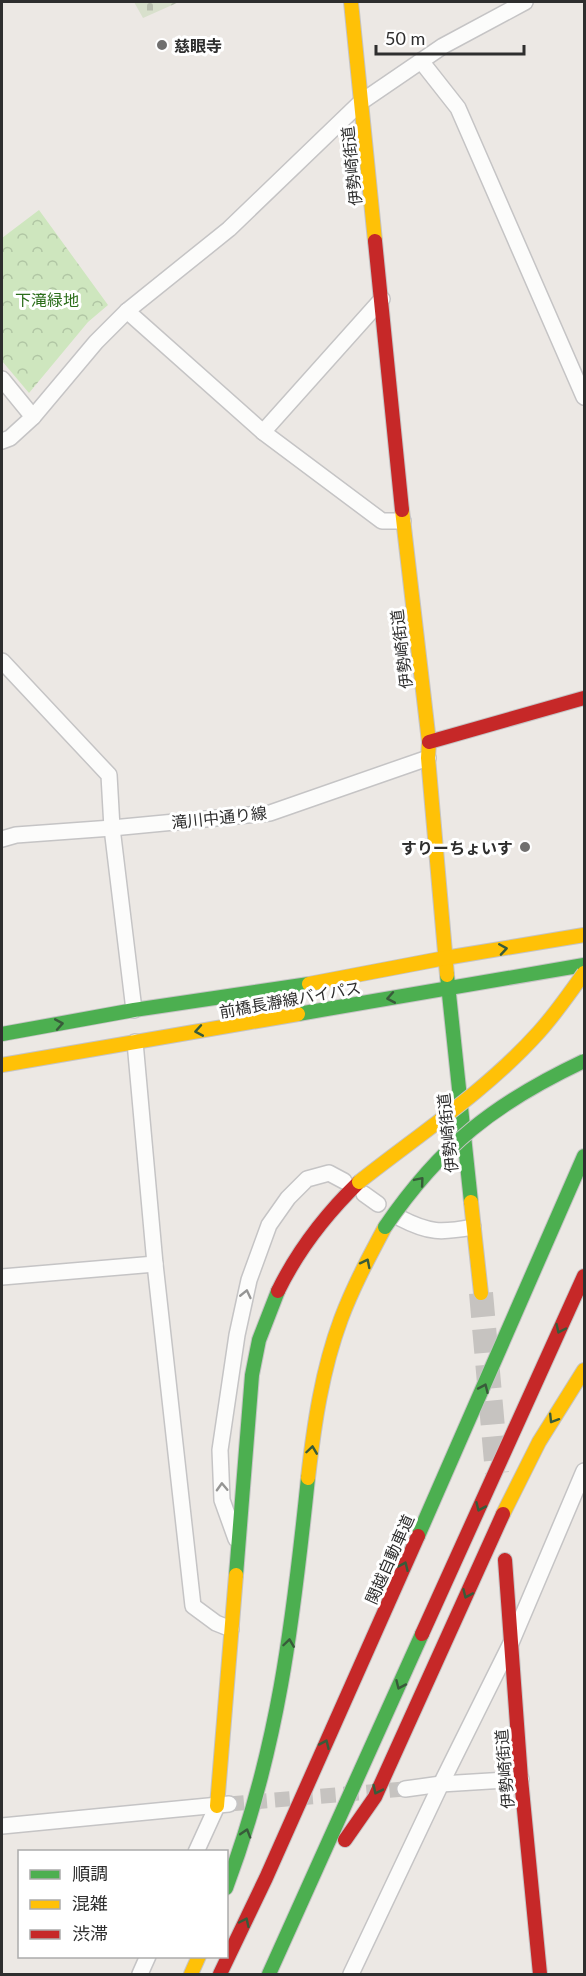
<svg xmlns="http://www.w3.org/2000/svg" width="586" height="1976" viewBox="0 0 586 1976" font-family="Lato,'Noto Sans JP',sans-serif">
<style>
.cemetery{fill:url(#cemetery-stones)}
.park{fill:url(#park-crowns)}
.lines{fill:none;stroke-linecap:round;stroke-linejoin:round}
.street-tunnel{stroke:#c6c3c0;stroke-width:15;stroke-dasharray:15 8;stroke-linecap:butt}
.primary-tunnel{stroke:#c6c3c0;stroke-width:24;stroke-dasharray:24 12;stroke-linecap:butt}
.street-casing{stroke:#c5c4c5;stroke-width:18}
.fast-casing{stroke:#c5c4c5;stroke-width:16}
.slow-casing{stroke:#c5c4c5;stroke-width:16}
.jam-casing{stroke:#c5c4c5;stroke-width:16}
.street{stroke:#fcfcfb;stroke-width:15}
.fast{stroke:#4caf50;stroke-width:14}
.slow{stroke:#ffc107;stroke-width:14}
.jam{stroke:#c62828;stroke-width:14}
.fast-bridge-casing{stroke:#c5c4c5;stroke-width:16;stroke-linecap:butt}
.slow-bridge-casing{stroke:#c5c4c5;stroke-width:16;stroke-linecap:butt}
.fast-bridge{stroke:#4caf50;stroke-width:14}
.slow-bridge{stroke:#ffc107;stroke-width:14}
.oneway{stroke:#385b3a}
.oneway2{stroke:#959594}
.poi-dot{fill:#706f6e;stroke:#fff;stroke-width:2}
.labels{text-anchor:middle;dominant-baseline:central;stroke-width:6;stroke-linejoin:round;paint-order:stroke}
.poi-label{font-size:16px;font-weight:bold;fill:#2e2e2e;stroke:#fff;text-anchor:start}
.street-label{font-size:16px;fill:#2e2e2e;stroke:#fff}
.park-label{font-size:16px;fill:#2c6e1b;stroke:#fff}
</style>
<defs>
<pattern id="cemetery-stones" width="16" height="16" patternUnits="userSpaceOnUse" patternTransform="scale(1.5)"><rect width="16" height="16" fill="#d8e0cc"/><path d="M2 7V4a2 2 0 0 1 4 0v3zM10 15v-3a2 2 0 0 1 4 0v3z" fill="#bac0b0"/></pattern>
<pattern id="park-crowns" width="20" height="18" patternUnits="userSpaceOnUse" patternTransform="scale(1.5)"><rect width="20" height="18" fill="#cee6be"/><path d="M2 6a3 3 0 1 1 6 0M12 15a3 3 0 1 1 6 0" fill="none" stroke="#b1c6a4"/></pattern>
</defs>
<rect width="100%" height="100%" fill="#ece8e4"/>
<!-- cemetery -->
<path class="cemetery" d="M134,2H179L143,18Z"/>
<!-- park -->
<path class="park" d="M39,210L108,305L88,322L29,393L2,361V238Z"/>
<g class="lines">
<!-- street-tunnel -->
<path class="street-tunnel" d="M229,1804L405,1789"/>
<!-- primary-tunnel -->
<path class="primary-tunnel" d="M481,1293L497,1473"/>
<defs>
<g id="street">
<path d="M421,61L458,108L584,397"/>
<path d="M127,311L263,432L382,521H403"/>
<path d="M2,379L33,417"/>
<path d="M263,432L382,299"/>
<path d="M2,441L10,438L33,417L96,342L127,311L229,229L361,102L443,46L525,2"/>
<path d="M2,661L109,775L112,828L134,1010"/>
<path d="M2,839L16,835L112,828L270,813L428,758"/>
<path d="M135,1042L155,1264L193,1606L216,1623L231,1629"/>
<path d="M364,1194L378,1204"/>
<path d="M400,1218C429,1233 441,1233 473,1227"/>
<path d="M2,1277L155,1264"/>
<path d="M236,1539L222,1500L220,1450L237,1335L249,1280L269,1225L288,1198L307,1179L329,1173L344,1181"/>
<path d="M405,1789L441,1784L521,1779"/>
<path d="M2,1826L229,1804"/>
<path d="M196,1852L217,1806"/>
<path d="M140,1974L148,1956"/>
<path d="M351,1974L441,1784L511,1643L584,1471"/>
</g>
<g id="fast">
<path d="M447,975L471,1202"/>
<path d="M298,1014L584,965"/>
<path d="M2,1034L134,1010L309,984"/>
<path d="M418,1536L584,1156"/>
<path d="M236,1575L252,1375L259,1340L278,1291"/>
<path d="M226,1888C278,1750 293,1623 308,1478"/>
<path d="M269,1974L422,1634"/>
</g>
<g id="slow">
<path d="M351,2L375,241"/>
<path d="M402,510L429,742L428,758L447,975"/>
<path d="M309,984L445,958L584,935"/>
<path d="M2,1065L298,1014"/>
<path d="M471,1202L481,1293"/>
<path d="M308,1478C314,1425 322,1370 341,1319C353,1287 369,1257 385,1227"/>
<path d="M503,1514L539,1442L584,1370"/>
<path d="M217,1806L236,1575"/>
<path d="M191,1974L199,1956"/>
</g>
<g id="jam">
<path d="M375,241L402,510"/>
<path d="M429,742L584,698"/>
<path d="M278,1291C298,1250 326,1214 359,1182"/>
<path d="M505,1560L521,1779L540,1974"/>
<path d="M422,1634L584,1276"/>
<path d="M345,1840L375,1797L503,1514"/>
<path d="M220,1974L266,1878L418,1536"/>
</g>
</defs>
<!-- street casing -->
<use href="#street" class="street-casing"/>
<!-- fast casing -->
<use href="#fast" class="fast-casing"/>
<!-- slow casing -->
<use href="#slow" class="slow-casing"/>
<!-- jam casing -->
<use href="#jam" class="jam-casing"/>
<!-- street -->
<use href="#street" class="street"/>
<!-- fast -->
<use href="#fast" class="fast"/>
<!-- slow -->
<use href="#slow" class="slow"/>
<!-- jam -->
<use href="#jam" class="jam"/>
<defs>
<path id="fast-bridge" d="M385,1227C441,1145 495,1103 584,1061"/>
<path id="slow-bridge" d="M359,1182C420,1134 487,1090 539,1032C556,1013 570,993 584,973"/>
</defs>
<!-- fast-bridge casing -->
<use href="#fast-bridge" class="fast-bridge-casing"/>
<!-- slow-bridge casing -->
<use href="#slow-bridge" class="slow-bridge-casing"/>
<!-- fast-bridge -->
<use href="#fast-bridge" class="fast-bridge"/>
<!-- slow-bridge -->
<use href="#slow-bridge" class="slow-bridge"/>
</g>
<!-- one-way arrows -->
<defs><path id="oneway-chevron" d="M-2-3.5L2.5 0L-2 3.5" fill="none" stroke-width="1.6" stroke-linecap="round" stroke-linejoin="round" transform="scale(1.5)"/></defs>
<g class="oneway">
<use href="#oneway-chevron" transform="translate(503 949) rotate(-9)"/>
<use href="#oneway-chevron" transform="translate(391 998) rotate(170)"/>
<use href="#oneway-chevron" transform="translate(59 1024) rotate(-10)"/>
<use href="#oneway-chevron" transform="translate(199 1031) rotate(170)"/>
<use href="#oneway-chevron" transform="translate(420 1181) rotate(-50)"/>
<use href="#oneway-chevron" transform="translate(366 1263) rotate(-63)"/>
<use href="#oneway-chevron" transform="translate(560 1329) rotate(115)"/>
<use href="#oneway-chevron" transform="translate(484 1388) rotate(-66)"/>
<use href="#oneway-chevron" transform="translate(553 1419) rotate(122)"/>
<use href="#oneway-chevron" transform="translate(312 1450) rotate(-82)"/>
<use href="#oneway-chevron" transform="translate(480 1507) rotate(114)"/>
<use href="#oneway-chevron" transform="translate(404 1566) rotate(-66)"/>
<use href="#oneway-chevron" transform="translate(467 1594) rotate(114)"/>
<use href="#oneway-chevron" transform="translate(289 1643) rotate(-82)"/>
<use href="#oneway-chevron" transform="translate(400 1685) rotate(114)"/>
<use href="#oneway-chevron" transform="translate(325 1744) rotate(-66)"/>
<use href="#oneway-chevron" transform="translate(377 1790) rotate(116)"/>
<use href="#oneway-chevron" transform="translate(246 1833) rotate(-73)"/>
<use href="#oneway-chevron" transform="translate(245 1922) rotate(-65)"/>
</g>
<g class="oneway2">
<use href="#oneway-chevron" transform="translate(246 1294) rotate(-77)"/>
<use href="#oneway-chevron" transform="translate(222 1487) rotate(-92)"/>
</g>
<!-- markers -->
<g class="poi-dot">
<circle cx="162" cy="45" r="6"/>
<circle cx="525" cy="847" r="6"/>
</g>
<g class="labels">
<!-- poi labels -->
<g class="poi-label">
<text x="174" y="45">慈眼寺</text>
<text x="513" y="847" text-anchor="end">すりーちょいす</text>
</g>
<!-- street labels -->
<g class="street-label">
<text transform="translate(351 166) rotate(-96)">伊勢崎街道</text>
<text transform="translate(401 649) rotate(-97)">伊勢崎街道</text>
<text transform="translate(219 817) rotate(-6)">滝川中通り線</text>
<text transform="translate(290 999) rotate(-10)">前橋長瀞線バイパス</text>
<text transform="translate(447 1133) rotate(-96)">伊勢崎街道</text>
<text transform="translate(389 1559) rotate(-66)">関越自動車道</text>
<text transform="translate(504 1769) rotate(-95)">伊勢崎街道</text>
</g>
<!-- park labels -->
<g class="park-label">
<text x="47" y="299">下滝緑地</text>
</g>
</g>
<!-- border -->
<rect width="586" height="1976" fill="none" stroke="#2e2e2e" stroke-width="6"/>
<!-- legend -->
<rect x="18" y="1850" width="210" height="108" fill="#ffffff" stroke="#ababab" stroke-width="1.5"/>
<rect x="30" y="1870" width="30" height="9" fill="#4caf50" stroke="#ababab" stroke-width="1.5"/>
<text x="72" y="1880" font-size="18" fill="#2e2e2e">順調</text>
<rect x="30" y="1900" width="30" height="9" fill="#ffc107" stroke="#ababab" stroke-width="1.5"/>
<text x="72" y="1910" font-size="18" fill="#2e2e2e">混雑</text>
<rect x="30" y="1930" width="30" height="9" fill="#c62828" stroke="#ababab" stroke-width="1.5"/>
<text x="72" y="1940" font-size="18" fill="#2e2e2e">渋滞</text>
<!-- scale -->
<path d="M376 45v9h148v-9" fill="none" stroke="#2e2e2e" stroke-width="3"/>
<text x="385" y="45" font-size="18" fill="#2e2e2e" stroke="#ffffff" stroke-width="4.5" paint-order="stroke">50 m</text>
</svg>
